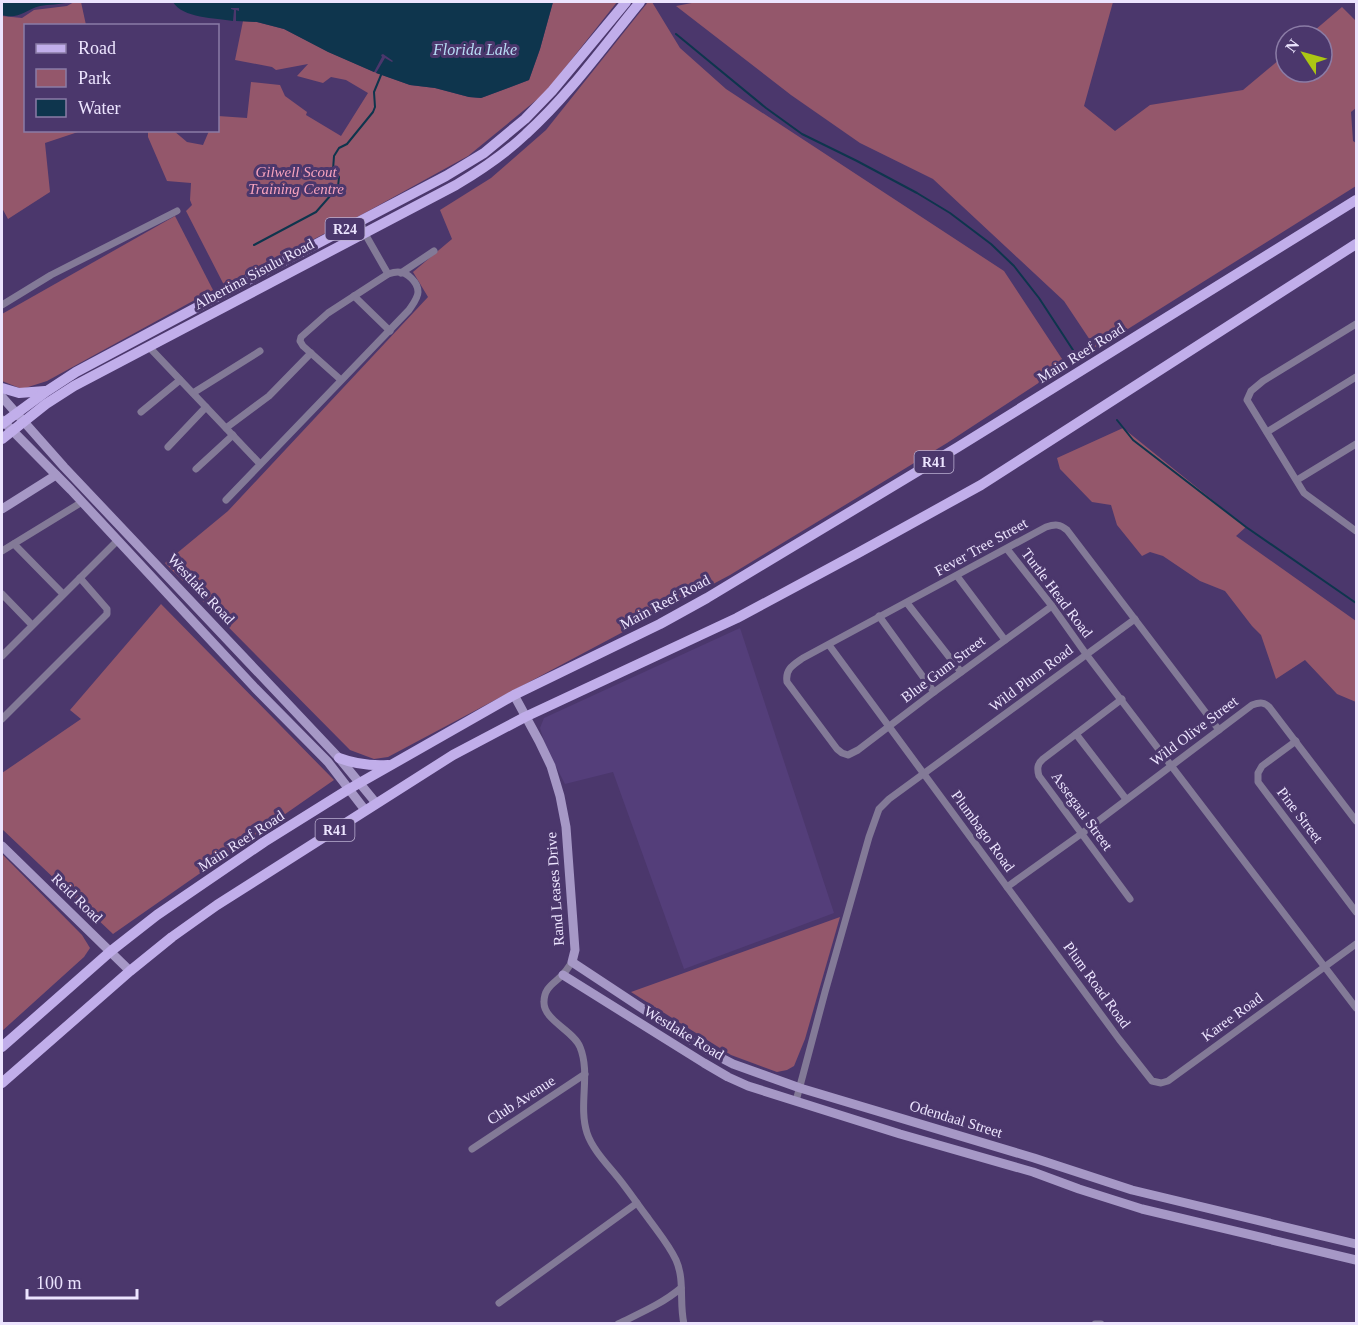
<svg xmlns="http://www.w3.org/2000/svg" width="1358" height="1325" viewBox="0 0 1358 1325" font-family="'Times New Roman',serif">
<style>
.built{fill:#543e7a}
.green{fill:#94576b}
.water{fill:#0e354d}
.lines{fill:none;stroke-linecap:round;stroke-linejoin:round}
.stream{stroke:#0e354d;stroke-width:2}
.street{stroke:#837a97;stroke-width:7}
.secondary{stroke:#a698c6;stroke-width:9}
.primary{stroke:#c1aeea;stroke-width:10}
.labels{text-anchor:middle;dominant-baseline:central;stroke-width:6;stroke-linejoin:round;paint-order:stroke}
.shield{fill:#4b376c;stroke:#bcb0d2;stroke-width:1.5}
.shield-label{font-size:14px;font-weight:bold;fill:#ece4fe}
.park-label{font-size:15px;font-style:italic;fill:#f6a2bd;stroke:#4b376c}
.street-label{font-size:15px;fill:#ece4fe;stroke:#4b376c}
.water-label{font-size:16px;font-style:italic;fill:#b7dbf4;stroke:#4b376c}
</style>
<rect width="100%" height="100%" fill="#4b376c"/>
<!-- built -->
<path class="built" d="M740,628L834,913L684,969L613,772L565,784L546,747L540,728L544,718Z"/>
<!-- green -->
<g class="green">
<path d="M74,2H81L86,25L26,26V130L81,131L45,143L50,192L8,219L2,208V16L22,18L34,10L67,6Z"/>
<path d="M553,2H617L545,93L468,156L361,215L224,285L186,211L192,205L190,200L191,183L167,181L148,137V131H174L187,142L203,145L209,131L218,130V116L247,118L251,82L280,85L285,96L307,112L306,115L341,136L368,93L346,80L331,77L323,83L297,76L308,64L276,70L272,67L235,60L243,21L257,22L284,29L329,52L374,72L410,85L435,88L469,97L481,98L529,80L540,49Z"/>
<path d="M648,2H652L680,48L726,89L1004,271L1066,365L947,443L730,575L388,757L374,759L350,750L165,563L228,511L428,297L413,272L452,239L440,210L491,178L546,130Z"/>
<path d="M697,2H1113L1084,106L1115,131L1150,105L1243,90L1286,54V72H1322V36H1308L1342,7L1356,21V108L1351,112L1353,141L1356,143V186L1096,349L1064,301L933,179L860,143L791,95L676,6Z"/>
<path d="M175,216L213,290L47,381L22,389L2,381V314Z"/>
<path d="M1123,428L1246,527L1236,536L1356,621V702L1337,694L1305,660L1276,679L1261,635L1252,626L1225,591L1200,581L1163,556L1150,552L1142,556L1117,525L1111,505L1092,502L1060,469L1057,458Z"/>
<path d="M161,604L334,780L113,934L2,829V773L81,719L70,710Z"/>
<path d="M2,854L82,935L90,948L84,957L2,1031Z"/>
<path d="M840,917L805,1039L794,1066L787,1070L777,1072L731,1055L631,992Z"/>
</g>
<!-- water -->
<g class="water">
<path d="M2,2H69C60,5 49,4 40,6C25,10 18,20 2,15Z"/>
<path d="M173,2H553L540,49L529,80L481,98L469,97L435,88L410,85L376,73L385,58L392,62L393,61L383,54L381,55L382,57L374,72L328,52L284,29L257,22L236,21V10L239,11V8H231V9L234,10L233,21C216,18 182,18 173,2Z"/>
</g>
<g class="lines">
<!-- stream -->
<g class="stream">
<path d="M676,34L766,108L802,134L857,161L917,193L950,213L991,244L1014,266L1039,298L1073,350"/>
<path d="M254,245L316,212L338,187L339,177L333,170L334,156L339,148L347,144L373,112L375,107L374,92L381,75"/>
<path d="M1117,420L1133,440L1246,527L1356,603"/>
</g>
<!-- street -->
<g class="street">
<path d="M360,221L364,232L388,274"/>
<path d="M401,273L434,251"/>
<path d="M354,296L390,331"/>
<path d="M2,305L51,275L177,211"/>
<path d="M1356,324L1263,381L1251,391L1247,400L1304,493L1356,531"/>
<path d="M149,347L260,464"/>
<path d="M193,393L260,351"/>
<path d="M141,412L180,380"/>
<path d="M226,428L269,396L311,353"/>
<path d="M1267,432L1356,377"/>
<path d="M168,447L206,407"/>
<path d="M196,469L233,435"/>
<path d="M1297,480L1356,444"/>
<path d="M226,500L409,310C413,304 418,298 418,292C418,282 407,272 398,272C394,272 391,273 388,274L328,313L301,337L300,341L303,346L341,380"/>
<path d="M14,544L63,594"/>
<path d="M1007,549L1052,606L1086,654L1356,1008"/>
<path d="M2,551L82,502"/>
<path d="M957,576L1005,640"/>
<path d="M2,594L32,625"/>
<path d="M907,603L961,672"/>
<path d="M1052,606L934,692L858,750L848,755L842,753L837,749L787,682C785,669 793,665 803,658L1046,527C1055,524 1060,524 1067,530L1219,730"/>
<path d="M879,616L934,692"/>
<path d="M829,645L1119,1039L1152,1081L1161,1083L1168,1081L1356,944"/>
<path d="M2,656L117,541"/>
<path d="M1122,699L1043,759C1037,764 1037,769 1039,776L1130,899"/>
<path d="M2,719L107,614V609L80,578"/>
<path d="M1076,734L1126,799"/>
<path d="M1296,741L1262,766L1258,773V782L1356,912"/>
<path d="M1007,887L1081,834L1252,705C1260,702 1265,702 1270,708L1356,821"/>
<path d="M572,962C569,966 567,970 564,973C556,983 544,986 544,1002C543,1020 574,1031 580,1047C591,1074 578,1105 587,1133C592,1148 605,1162 615,1174C627,1188 637,1204 648,1218C658,1232 669,1245 676,1260C685,1280 679,1303 684,1324"/>
<path d="M796,1101L825,992L869,837L879,809L889,799L1135,619"/>
<path d="M472,1149L585,1074"/>
<path d="M499,1303L637,1203"/>
<path d="M618,1324C640,1313 662,1304 681,1288"/>
<path d="M1095,1324H1101"/>
</g>
<!-- secondary -->
<g class="secondary">
<path d="M2,397L64,467L339,758L376,803"/>
<path d="M2,420L71,490L255,688L328,762L365,810"/>
<path d="M2,509L56,475"/>
<path d="M514,695L539,741L551,766L560,796L566,827L575,950L572,962L681,1034L710,1052L733,1064L800,1088L1034,1158L1132,1190L1356,1244"/>
<path d="M2,846L130,971"/>
<path d="M563,975L704,1063L728,1077L748,1086L900,1134L1033,1172L1079,1189L1142,1209L1356,1260"/>
</g>
<!-- primary -->
<g class="primary">
<path d="M2,388L19,393L45,391"/>
<path d="M2,424L47,391L76,372L248,280L446,176L484,153L525,119L552,91L626,2"/>
<path d="M2,439L46,404L74,386L456,185C481,170 505,154 526,134C569,95 604,46 640,2"/>
<path d="M339,758C355,764 371,766 388,765"/>
<path d="M2,1047L111,951L157,915L264,842L349,789L514,695L660,624L707,598L958,447L1356,200"/>
<path d="M2,1083L130,971L172,937L217,905L453,755L525,717L737,618L858,553L981,485L1356,244"/>
</g>
</g>
<g class="labels">
<!-- shield labels -->
<g class="shield">
<rect x="325.5" y="218" width="39" height="22" rx="4.5"/>
<rect x="914.5" y="451" width="39" height="22" rx="4.5"/>
<rect x="315.5" y="819" width="39" height="22" rx="4.5"/>
</g>
<g class="shield-label">
<text x="345" y="229">R24</text>
<text x="934" y="462">R41</text>
<text x="335" y="830">R41</text>
</g>
<!-- park labels -->
<g class="park-label">
<text x="296" y="172">Gilwell Scout<tspan x="296" dy="17">Training Centre</tspan></text>
</g>
<!-- street labels -->
<g class="street-label">
<text transform="translate(254 274) rotate(-28)">Albertina Sisulu Road</text>
<text transform="translate(1081 353) rotate(-32)">Main Reef Road</text>
<text transform="translate(981 547) rotate(-29)">Fever Tree Street</text>
<text transform="translate(201 589) rotate(47)">Westlake Road</text>
<text transform="translate(1057 593) rotate(53)">Turtle Head Road</text>
<text transform="translate(665 602) rotate(-28)">Main Reef Road</text>
<text transform="translate(943 669) rotate(-37)">Blue Gum Street</text>
<text transform="translate(1031 678) rotate(-37)">Wild Plum Road</text>
<text transform="translate(1194 731) rotate(-37)">Wild Olive Street</text>
<text transform="translate(1082 811) rotate(54)">Assegaai Street</text>
<text transform="translate(1300 815) rotate(53)">Pine Street</text>
<text transform="translate(983 831) rotate(54)">Plumbago Road</text>
<text transform="translate(241 841) rotate(-33)">Main Reef Road</text>
<text transform="translate(555 889) rotate(-94)">Rand Leases Drive</text>
<text transform="translate(77 898) rotate(44)">Reid Road</text>
<text transform="translate(1097 985) rotate(54)">Plum Road Road</text>
<text transform="translate(1232 1017) rotate(-36)">Karee Road</text>
<text transform="translate(684 1033) rotate(31)">Westlake Road</text>
<text transform="translate(521 1100) rotate(-33)">Club Avenue</text>
<text transform="translate(956 1119) rotate(17)">Odendaal Street</text>
</g>
<!-- water labels -->
<g class="water-label">
<text x="475" y="49">Florida Lake</text>
</g>
</g>
<!-- border -->
<rect width="1358" height="1325" fill="none" stroke="#ece4fe" stroke-width="6"/>
<!-- legend -->
<rect x="24" y="24" width="195" height="108" fill="#4b376c" stroke="#8b7ca6" stroke-width="1.5"/>
<rect x="36" y="44" width="30" height="9" fill="#c1aeea" stroke="#8b7ca6" stroke-width="1.5"/>
<text x="78" y="54" font-size="18" fill="#ece4fe">Road</text>
<rect x="36" y="69" width="30" height="18" fill="#94576b" stroke="#8b7ca6" stroke-width="1.5"/>
<text x="78" y="84" font-size="18" fill="#ece4fe">Park</text>
<rect x="36" y="99" width="30" height="18" fill="#0e354d" stroke="#8b7ca6" stroke-width="1.5"/>
<text x="78" y="114" font-size="18" fill="#ece4fe">Water</text>
<!-- north arrow -->
<g transform="translate(1304 54) rotate(306)"><circle r="28" fill="#4b376c" stroke="#8b7ca6" stroke-width="1.5"/>
<path d="M0-4.5L10 22L0 15L-10 22Z" fill="#acc613"/>
<text y="-9" font-size="16" font-weight="bold" text-anchor="middle" fill="#ece4fe">N</text>
</g>
<!-- scale -->
<path d="M27 1289v9h110v-9" fill="none" stroke="#ece4fe" stroke-width="3"/>
<text x="36" y="1289" font-size="18" fill="#ece4fe" stroke="#4b376c" stroke-width="4.5" paint-order="stroke">100 m</text>
</svg>
